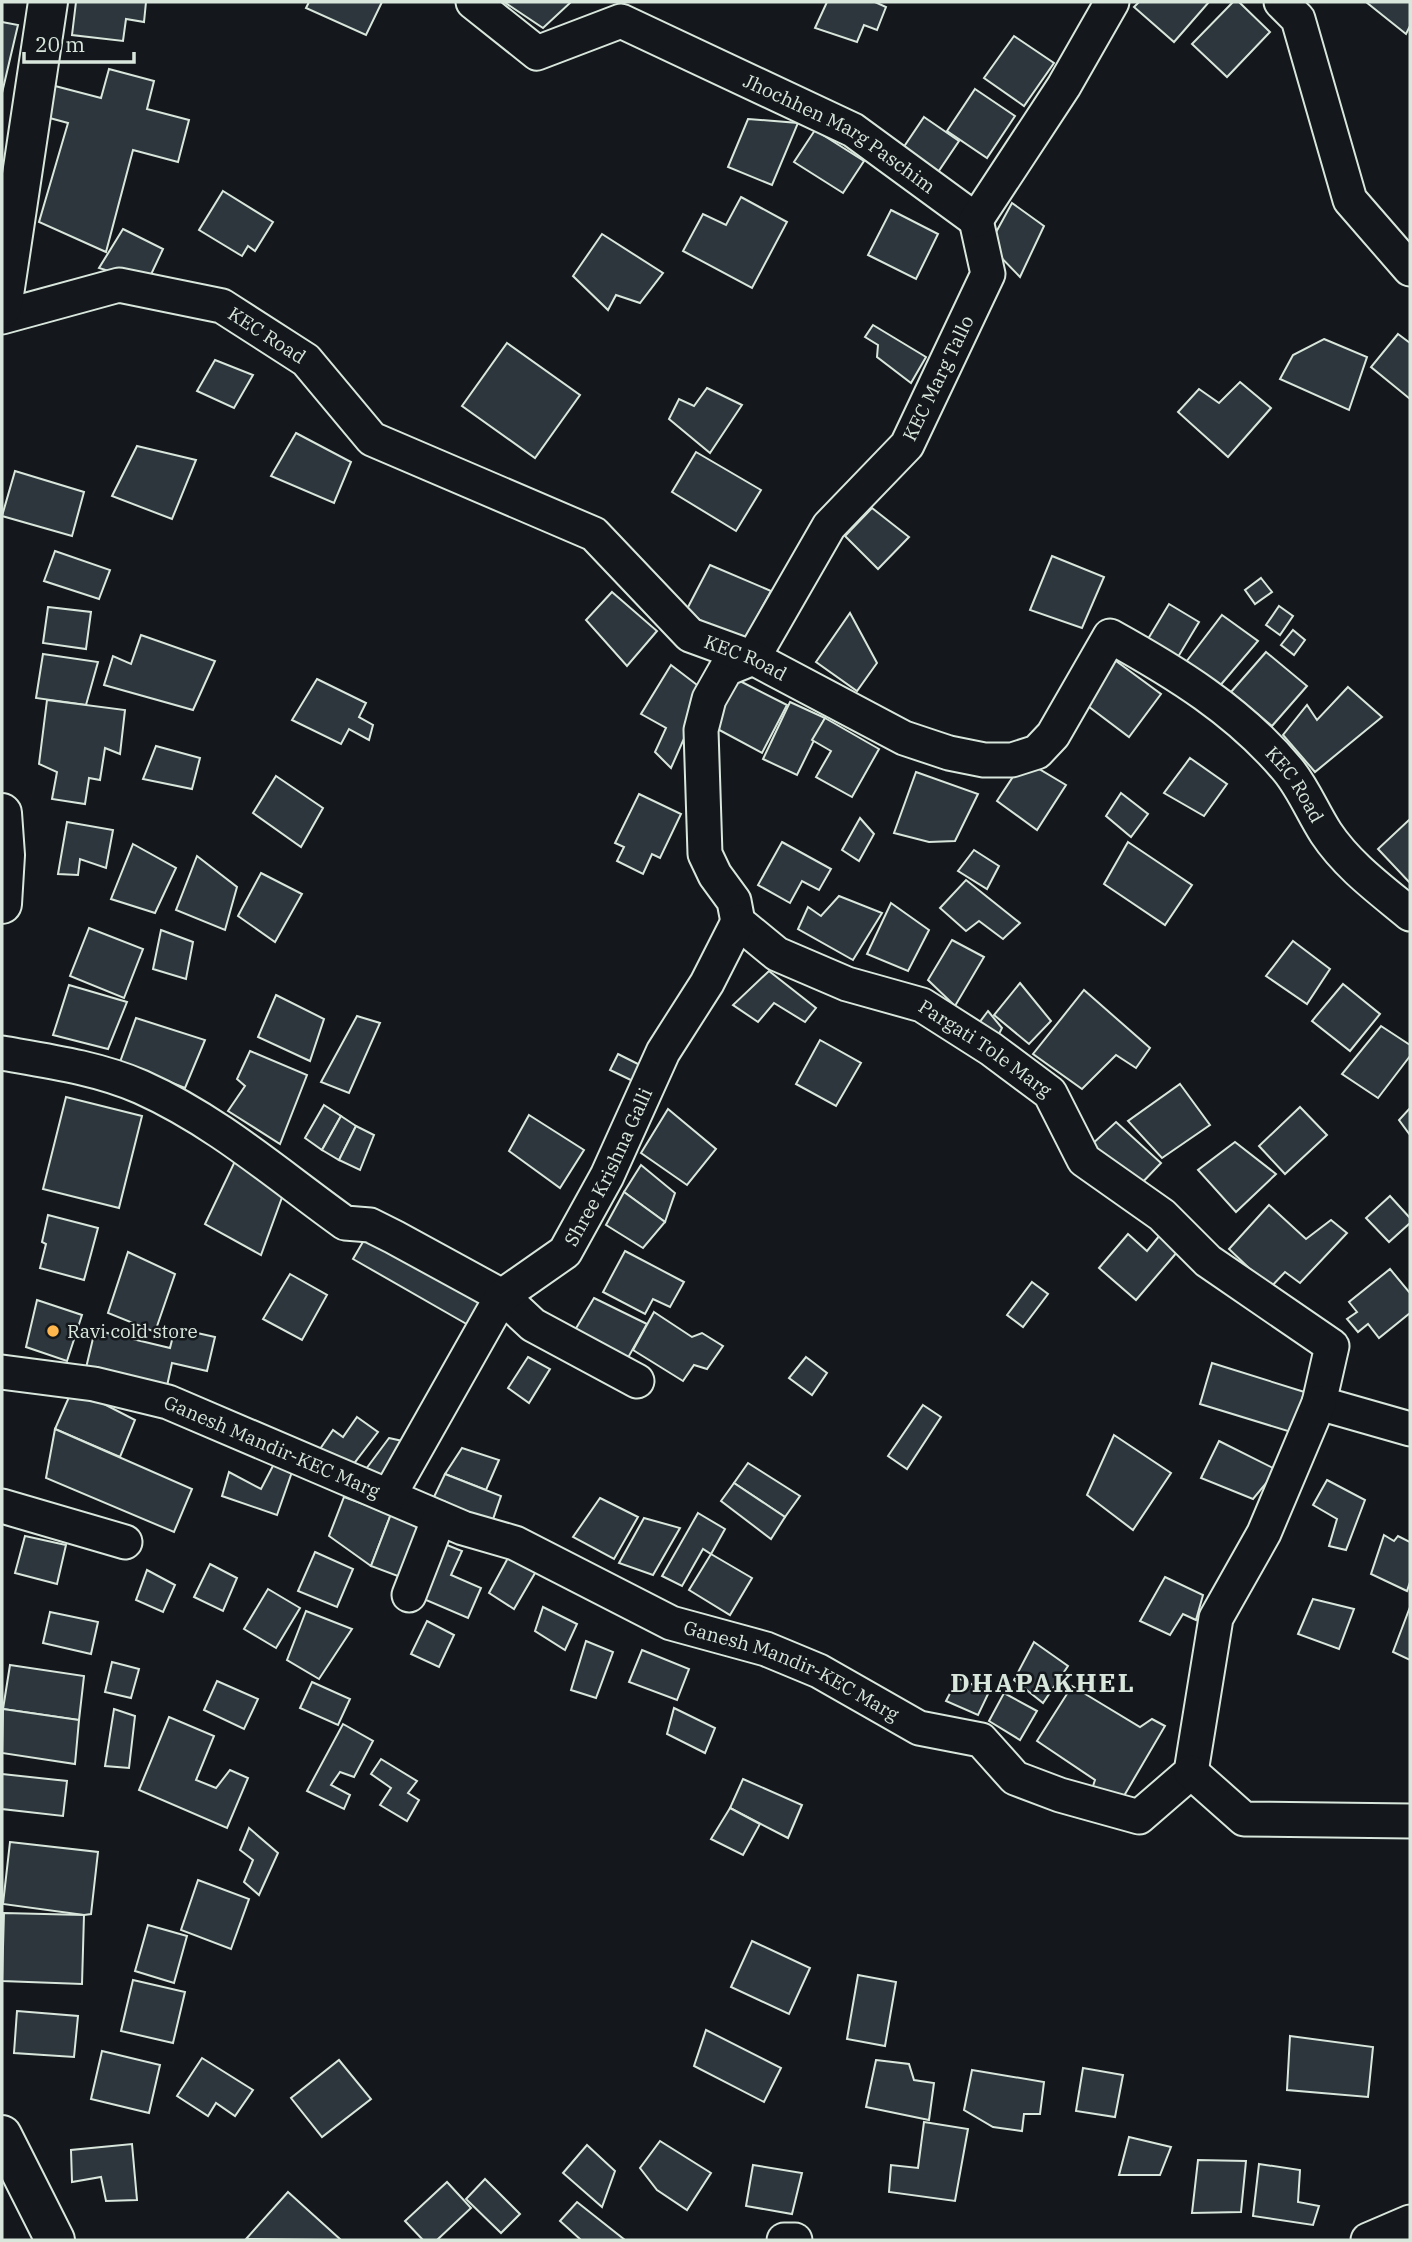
<svg xmlns="http://www.w3.org/2000/svg" width="1412" height="2242" viewBox="0 0 1412 2242" font-family="'IBM Plex Serif',serif">
<style>
.building{fill:#2c363c;stroke:#d8e6dc;stroke-width:2}
.lines{fill:none;stroke-linecap:round;stroke-linejoin:round}
.minor-casing{stroke:#d8e6dc;stroke-width:37}
.primary-casing{stroke:#d8e6dc;stroke-width:42}
.minor{stroke:#14181c;stroke-width:33}
.primary{stroke:#14181c;stroke-width:38}
.poi-dot{fill:#ffb74d;stroke:#14181c;stroke-width:2.5}
.labels{text-anchor:middle;dominant-baseline:central;stroke-width:5;stroke-linejoin:round;paint-order:stroke}
.street-label{font-size:19px;fill:#d8e6dc;stroke:#14181c}
.poi-label{font-size:19px;fill:#d8e6dc;stroke:#14181c;text-anchor:start}
.district-label{font-size:26px;font-weight:bold;letter-spacing:2px;fill:#d8e6dc;stroke:#14181c}
</style>
<rect width="100%" height="100%" fill="#14181c"/>
<!-- building -->
<g class="building">
<path d="M76,2H146L144,22L126,19L123,41L72,35Z"/>
<path d="M309,2H382L366,35L306,8Z"/>
<path d="M504,2H571L543,28Z"/>
<path d="M827,2H875L886,7L877,30L864,25L857,42L815,28Z"/>
<path d="M1139,2H1209L1174,42L1134,7Z"/>
<path d="M1233,2H1239L1270,32L1227,77L1192,44Z"/>
<path d="M1366,2H1410V26L1406,34Z"/>
<path d="M2,22L18,25L2,93Z"/>
<path d="M1014,36L1054,63L1024,106L984,78Z"/>
<path d="M109,69L154,81L147,109L189,120L178,162L133,150L106,252L39,222L68,123L46,117L55,86L101,98Z"/>
<path d="M975,89L1015,116L987,158L947,131Z"/>
<path d="M924,117L959,141L932,181L897,157Z"/>
<path d="M748,119L798,123L772,185L728,167Z"/>
<path d="M815,130L864,161L843,193L794,162Z"/>
<path d="M223,191L273,222L255,251L248,246L242,256L199,230Z"/>
<path d="M741,197L787,222L752,288L683,251L703,214L726,225Z"/>
<path d="M1012,203L1044,226L1020,277L989,245Z"/>
<path d="M891,210L938,234L916,279L868,255Z"/>
<path d="M123,229L163,249L147,283L99,268Z"/>
<path d="M602,234L663,273L640,303L616,295L608,310L573,276Z"/>
<path d="M873,325L926,357L911,383L877,357L878,345L865,337Z"/>
<path d="M1398,334L1410,343V399L1371,367Z"/>
<path d="M1324,339L1367,357L1349,410L1280,379L1293,355Z"/>
<path d="M507,343L580,395L535,458L462,406Z"/>
<path d="M215,360L253,375L234,408L197,391Z"/>
<path d="M1240,382L1271,408L1228,457L1178,412L1199,389L1219,403Z"/>
<path d="M707,388L742,405L710,453L669,419L679,399L694,406Z"/>
<path d="M296,433L351,462L334,503L271,476Z"/>
<path d="M137,446L196,460L172,519L112,496Z"/>
<path d="M696,452L761,490L736,531L672,492Z"/>
<path d="M15,471L84,492L72,536L2,516Z"/>
<path d="M872,508L909,537L878,569L845,536Z"/>
<path d="M55,551L110,570L99,599L44,581Z"/>
<path d="M1052,556L1104,577L1082,628L1030,610Z"/>
<path d="M710,565L771,591L741,646L686,611Z"/>
<path d="M1261,578L1272,592L1255,604L1245,590Z"/>
<path d="M612,592L657,631L627,666L586,620Z"/>
<path d="M1169,604L1199,622L1178,657L1148,639Z"/>
<path d="M1279,606L1293,616L1280,635L1266,625Z"/>
<path d="M48,607L91,612L86,649L43,643Z"/>
<path d="M850,613L877,663L857,691L816,662Z"/>
<path d="M1222,615L1258,641L1218,688L1186,662Z"/>
<path d="M1293,630L1305,640L1294,655L1281,645Z"/>
<path d="M141,635L215,661L193,710L104,685L113,656L131,664Z"/>
<path d="M1266,652L1307,686L1272,726L1231,692Z"/>
<path d="M43,654L98,662L86,705L36,698Z"/>
<path d="M1112,658L1161,694L1129,737L1080,700Z"/>
<path d="M671,665L705,691L671,768L655,752L666,728L641,714Z"/>
<path d="M734,678L787,705L762,753L710,725Z"/>
<path d="M317,679L366,703L359,717L373,725L369,740L349,729L341,744L292,720Z"/>
<path d="M1348,687L1382,717L1315,772L1283,735L1307,705L1317,720Z"/>
<path d="M47,700L125,710L120,754L105,748L100,780L89,778L85,804L52,799L57,772L39,764Z"/>
<path d="M790,702L825,718L797,775L763,759Z"/>
<path d="M825,718L879,749L852,797L816,777L831,751L812,740Z"/>
<path d="M156,746L200,758L192,789L143,779Z"/>
<path d="M1190,758L1227,784L1204,816L1164,793Z"/>
<path d="M1024,760L1066,785L1037,830L997,801Z"/>
<path d="M916,772L978,794L955,841L929,842L894,833Z"/>
<path d="M276,776L323,808L301,847L253,813Z"/>
<path d="M1121,793L1148,814L1131,837L1106,816Z"/>
<path d="M639,794L681,814L660,858L652,854L643,874L617,861L624,847L615,843Z"/>
<path d="M860,818L874,834L859,861L842,850Z"/>
<path d="M1410,819V883L1378,849Z"/>
<path d="M67,822L113,830L106,868L80,859L78,875L58,874Z"/>
<path d="M782,842L831,869L819,890L802,881L790,903L758,885Z"/>
<path d="M1128,842L1192,885L1165,925L1104,884Z"/>
<path d="M133,844L176,868L155,913L111,899Z"/>
<path d="M974,850L999,866L987,889L958,871Z"/>
<path d="M197,856L237,887L225,930L176,910Z"/>
<path d="M261,873L302,894L275,942L238,916Z"/>
<path d="M966,880L1020,923L1003,939L979,921L966,931L940,908Z"/>
<path d="M839,896L882,913L853,960L798,929L808,907L821,916Z"/>
<path d="M891,903L929,930L908,971L867,954Z"/>
<path d="M89,928L143,949L124,998L70,976Z"/>
<path d="M161,930L193,942L186,979L153,969Z"/>
<path d="M952,940L984,957L955,1006L928,980Z"/>
<path d="M1293,941L1330,969L1307,1004L1266,976Z"/>
<path d="M769,971L816,1008L805,1022L774,1003L758,1022L733,1005Z"/>
<path d="M1020,983L1051,1021L1029,1044L994,1015Z"/>
<path d="M1343,984L1380,1014L1350,1051L1312,1021Z"/>
<path d="M69,985L127,1002L108,1049L53,1035Z"/>
<path d="M1084,990L1150,1048L1136,1068L1116,1055L1082,1089L1033,1054Z"/>
<path d="M276,995L324,1019L310,1061L258,1037Z"/>
<path d="M988,1011L1002,1028L998,1036L976,1027Z"/>
<path d="M357,1016L380,1023L349,1093L321,1082Z"/>
<path d="M136,1018L205,1040L185,1088L120,1062Z"/>
<path d="M1381,1026L1410,1045V1056L1378,1098L1342,1074Z"/>
<path d="M820,1040L861,1063L836,1106L796,1084Z"/>
<path d="M250,1051L307,1075L280,1144L228,1111L245,1086L237,1079Z"/>
<path d="M618,1054L652,1071L637,1083L610,1070Z"/>
<path d="M1180,1084L1210,1125L1162,1158L1128,1121Z"/>
<path d="M66,1097L142,1116L119,1208L43,1189Z"/>
<path d="M324,1105L341,1116L322,1150L305,1138Z"/>
<path d="M1300,1107L1327,1135L1285,1174L1259,1146Z"/>
<path d="M1410,1108V1135L1399,1120Z"/>
<path d="M668,1109L716,1149L687,1185L641,1153Z"/>
<path d="M529,1115L584,1150L560,1188L509,1151Z"/>
<path d="M341,1116L356,1126L339,1160L322,1150Z"/>
<path d="M1116,1122L1161,1163L1136,1189L1089,1147Z"/>
<path d="M356,1126L374,1135L360,1170L339,1160Z"/>
<path d="M1235,1142L1276,1174L1236,1212L1198,1170Z"/>
<path d="M236,1159L288,1181L261,1255L205,1224Z"/>
<path d="M641,1165L675,1193L665,1222L624,1192Z"/>
<path d="M624,1192L665,1222L643,1248L606,1225Z"/>
<path d="M1390,1196L1410,1218V1223L1389,1242L1366,1218Z"/>
<path d="M1269,1205L1306,1239L1331,1220L1347,1233L1300,1283L1285,1272L1270,1288L1229,1249Z"/>
<path d="M48,1215L98,1228L84,1280L40,1268L46,1244L42,1242Z"/>
<path d="M1128,1234L1147,1251L1160,1235L1178,1251L1136,1300L1099,1268Z"/>
<path d="M364,1240L493,1302L477,1330L353,1259Z"/>
<path d="M625,1251L684,1282L670,1307L653,1299L645,1314L603,1292Z"/>
<path d="M128,1252L175,1274L155,1332L108,1313Z"/>
<path d="M1390,1269L1410,1293V1313L1379,1338L1368,1324L1358,1332L1347,1319L1357,1312L1349,1302Z"/>
<path d="M290,1274L327,1295L302,1340L263,1319Z"/>
<path d="M1032,1282L1048,1294L1023,1327L1007,1315Z"/>
<path d="M594,1298L647,1324L625,1363L572,1335Z"/>
<path d="M37,1300L82,1315L67,1361L26,1347Z"/>
<path d="M654,1312L692,1337L702,1333L723,1346L707,1369L694,1365L683,1381L633,1350Z"/>
<path d="M175,1328L215,1337L207,1371L172,1363L167,1386L86,1368L95,1330L170,1348Z"/>
<path d="M528,1357L550,1369L529,1403L508,1388Z"/>
<path d="M806,1357L827,1373L812,1395L789,1378Z"/>
<path d="M1212,1363L1314,1395L1301,1435L1200,1404Z"/>
<path d="M73,1388L135,1420L120,1457L55,1429Z"/>
<path d="M923,1405L941,1417L907,1469L888,1456Z"/>
<path d="M357,1417L378,1432L349,1470L320,1449L333,1430L343,1437Z"/>
<path d="M55,1429L192,1489L174,1532L46,1478Z"/>
<path d="M1114,1435L1171,1473L1133,1530L1087,1495Z"/>
<path d="M389,1438L407,1442L383,1482L363,1473Z"/>
<path d="M1219,1441L1277,1470L1253,1499L1201,1478Z"/>
<path d="M462,1448L499,1460L486,1490L445,1474Z"/>
<path d="M275,1462L292,1472L277,1515L222,1496L229,1472L261,1489Z"/>
<path d="M748,1463L800,1496L785,1517L734,1483Z"/>
<path d="M445,1474L501,1496L491,1525L432,1501Z"/>
<path d="M1327,1480L1365,1500L1346,1550L1329,1546L1337,1519L1313,1505Z"/>
<path d="M734,1483L785,1517L771,1539L721,1501Z"/>
<path d="M344,1497L391,1514L371,1566L329,1536Z"/>
<path d="M600,1498L638,1517L614,1559L573,1537Z"/>
<path d="M698,1513L725,1529L711,1554L703,1549L682,1586L662,1576Z"/>
<path d="M391,1514L420,1526L403,1578L371,1566Z"/>
<path d="M644,1518L680,1528L653,1575L619,1563Z"/>
<path d="M1384,1535L1394,1541L1398,1536L1410,1542V1582L1407,1591L1371,1574Z"/>
<path d="M25,1536L66,1545L57,1584L15,1573Z"/>
<path d="M442,1543L462,1551L451,1575L481,1588L468,1618L419,1597Z"/>
<path d="M315,1552L353,1569L337,1607L298,1591Z"/>
<path d="M711,1554L752,1578L730,1615L689,1590Z"/>
<path d="M509,1556L538,1568L514,1609L489,1593Z"/>
<path d="M210,1564L237,1578L223,1611L194,1597Z"/>
<path d="M147,1570L175,1585L163,1612L136,1600Z"/>
<path d="M1165,1577L1203,1595L1196,1620L1183,1614L1170,1635L1140,1621Z"/>
<path d="M268,1589L300,1608L276,1648L244,1629Z"/>
<path d="M1313,1599L1354,1609L1339,1649L1298,1634Z"/>
<path d="M543,1607L577,1624L565,1650L535,1631Z"/>
<path d="M1410,1607V1660L1393,1652Z"/>
<path d="M306,1611L352,1629L319,1679L287,1660Z"/>
<path d="M50,1612L98,1622L91,1654L43,1643Z"/>
<path d="M427,1621L454,1635L439,1667L411,1654Z"/>
<path d="M586,1641L613,1652L596,1698L571,1690Z"/>
<path d="M1034,1642L1068,1666L1043,1703L1014,1680Z"/>
<path d="M642,1650L689,1669L677,1700L629,1682Z"/>
<path d="M112,1662L139,1669L131,1698L105,1692Z"/>
<path d="M10,1665L84,1676L79,1720L3,1709Z"/>
<path d="M958,1678L989,1692L978,1715L946,1701Z"/>
<path d="M217,1681L258,1699L244,1729L204,1710Z"/>
<path d="M312,1682L350,1699L338,1725L300,1708Z"/>
<path d="M1072,1686L1140,1727L1152,1719L1165,1726L1118,1806L1092,1789L1095,1780L1037,1741Z"/>
<path d="M1004,1693L1037,1711L1020,1740L989,1721Z"/>
<path d="M674,1708L715,1728L705,1753L667,1734Z"/>
<path d="M3,1709L79,1720L75,1764L2,1753Z"/>
<path d="M114,1709L135,1716L129,1768L105,1766Z"/>
<path d="M169,1717L214,1736L196,1780L216,1788L230,1770L248,1778L227,1828L139,1790Z"/>
<path d="M343,1724L373,1741L354,1777L340,1772L331,1785L350,1795L344,1809L307,1791Z"/>
<path d="M381,1759L417,1781L408,1793L419,1800L407,1821L380,1805L391,1788L371,1774Z"/>
<path d="M2,1774L67,1781L63,1816L2,1809Z"/>
<path d="M743,1779L802,1805L788,1838L730,1808Z"/>
<path d="M730,1808L760,1824L743,1855L711,1839Z"/>
<path d="M249,1828L278,1853L259,1895L244,1882L253,1860L240,1850Z"/>
<path d="M10,1842L98,1852L91,1914L84,1915L3,1904Z"/>
<path d="M198,1880L249,1899L231,1949L181,1930Z"/>
<path d="M4,1913L84,1915L82,1984L2,1981Z"/>
<path d="M148,1925L187,1936L174,1983L135,1971Z"/>
<path d="M752,1941L810,1968L789,2014L731,1987Z"/>
<path d="M858,1975L896,1982L885,2046L847,2039Z"/>
<path d="M133,1980L185,1992L173,2043L121,2031Z"/>
<path d="M17,2011L78,2016L74,2057L14,2053Z"/>
<path d="M706,2030L781,2068L764,2102L694,2066Z"/>
<path d="M1290,2036L1373,2047L1368,2097L1287,2090Z"/>
<path d="M102,2051L160,2065L149,2113L91,2099Z"/>
<path d="M202,2058L253,2090L235,2116L216,2103L208,2116L177,2096Z"/>
<path d="M339,2060L371,2099L322,2137L291,2098Z"/>
<path d="M876,2060L909,2064L914,2080L934,2083L929,2120L866,2107Z"/>
<path d="M1083,2068L1123,2075L1115,2117L1076,2111Z"/>
<path d="M972,2070L1044,2082L1040,2114H1024L1022,2131L993,2127L964,2110Z"/>
<path d="M924,2122L968,2129L955,2201L889,2192L891,2165L918,2168Z"/>
<path d="M1129,2137L1171,2147L1160,2175H1119Z"/>
<path d="M660,2141L711,2173L687,2210L657,2190L640,2168Z"/>
<path d="M132,2144L137,2200L106,2201L101,2177L72,2182L71,2150Z"/>
<path d="M587,2145L615,2171L602,2207L563,2173Z"/>
<path d="M1198,2160L1246,2161L1241,2212L1192,2213Z"/>
<path d="M1259,2164L1300,2170L1298,2202L1319,2206L1313,2225L1253,2216Z"/>
<path d="M753,2165L802,2173L792,2214L746,2206Z"/>
<path d="M485,2179L520,2214L501,2233L466,2199Z"/>
<path d="M447,2182L471,2208L437,2240H423L405,2221Z"/>
<path d="M288,2192L341,2240L246,2239Z"/>
<path d="M577,2202L625,2240H581L560,2221Z"/>
</g>
<g class="lines">
<defs>
<g id="minor">
<path id="s1" d="M473,2L537,53L621,21L853,130L976,220"/>
<path d="M1281,2L1298,19L1350,200L1410,269"/>
<path id="s2" d="M976,220L988,274L907,445L829,526L753,658L726,669L709,699L701,730L705,854L715,875L734,901L738,922L777,954L847,984L922,1005L991,1049L1050,1093L1084,1160L1162,1215L1208,1261L1332,1346L1319,1403L1410,1429"/>
<path d="M976,220L1064,86L1112,2"/>
<path id="s3" d="M2,317L119,285L222,306L306,360L372,439L594,534L690,635L753,658L904,738L949,753L984,760H1012L1037,752L1053,735L1110,636C1175,672 1239,711 1288,770C1303,788 1313,813 1326,833C1348,866 1380,889 1410,914"/>
<path d="M2,1053C48,1061 98,1068 141,1087C217,1121 278,1175 345,1223L370,1225L394,1237L502,1296L533,1325L637,1381"/>
<path id="s4" d="M2,1372L94,1384L168,1402L463,1528L515,1543L671,1623L766,1649L819,1671L919,1728L981,1740L1015,1778L1060,1795L1139,1817L1191,1772L1216,1618L1264,1533L1319,1403"/>
<path id="s5" d="M389,1496L502,1296L565,1252L607,1176L663,1052L707,983L738,922"/>
<path d="M2,1506L125,1542"/>
<path d="M409,1595L439,1518"/>
<path d="M1191,1772L1244,1819L1410,1821"/>
<path d="M784,2240H795"/>
<path d="M1368,2240L1410,2222"/>
</g>
<g id="primary">
<path d="M2,308L48,2"/>
<path d="M2,813L5,855L2,904"/>
<path d="M2,2135L55,2240"/>
</g>
</defs>
<!-- minor casing -->
<use href="#minor" class="minor-casing"/>
<!-- primary casing -->
<use href="#primary" class="primary-casing"/>
<!-- minor -->
<use href="#minor" class="minor"/>
<!-- primary -->
<use href="#primary" class="primary"/>
</g>
<!-- markers -->
<circle class="poi-dot" cx="53" cy="1331" r="7"/>
<g class="labels">
<!-- street labels -->
<g class="street-label">
<text stroke="none"><textPath href="#s1" startOffset="418">Jhochhen Marg Paschim</textPath></text>
<text stroke="none"><textPath href="#s3" startOffset="280">KEC Road</textPath></text>
<text transform="translate(938 378) rotate(-64)">KEC Marg Tallo</text>
<text stroke="none"><textPath href="#s3" startOffset="870">KEC Road</textPath></text>
<text stroke="none"><textPath href="#s3" startOffset="1563">KEC Road</textPath></text>
<text stroke="none"><textPath href="#s2" startOffset="1087">Pargati Tole Marg</textPath></text>
<text stroke="none"><textPath href="#s5" startOffset="402">Shree Krishna Galli</textPath></text>
<text stroke="none"><textPath href="#s4" startOffset="282">Ganesh Mandir-KEC Marg</textPath></text>
<text stroke="none"><textPath href="#s4" startOffset="849">Ganesh Mandir-KEC Marg</textPath></text>
</g>
<!-- poi labels -->
<g class="poi-label">
<text x="67" y="1331">Ravi cold store</text>
</g>
<!-- district labels -->
<g class="district-label">
<text x="1043" y="1682">DHAPAKHEL</text>
</g>
</g>
<!-- border -->
<rect width="1412" height="2242" fill="none" stroke="#d8e6dc" stroke-width="7"/>
<!-- scale -->
<path d="M24 52v10h110v-10" fill="none" stroke="#d8e6dc" stroke-width="3.5"/>
<text x="35" y="52" font-size="21" fill="#d8e6dc" stroke="#14181c" stroke-width="5" paint-order="stroke">20 m</text>
</svg>
